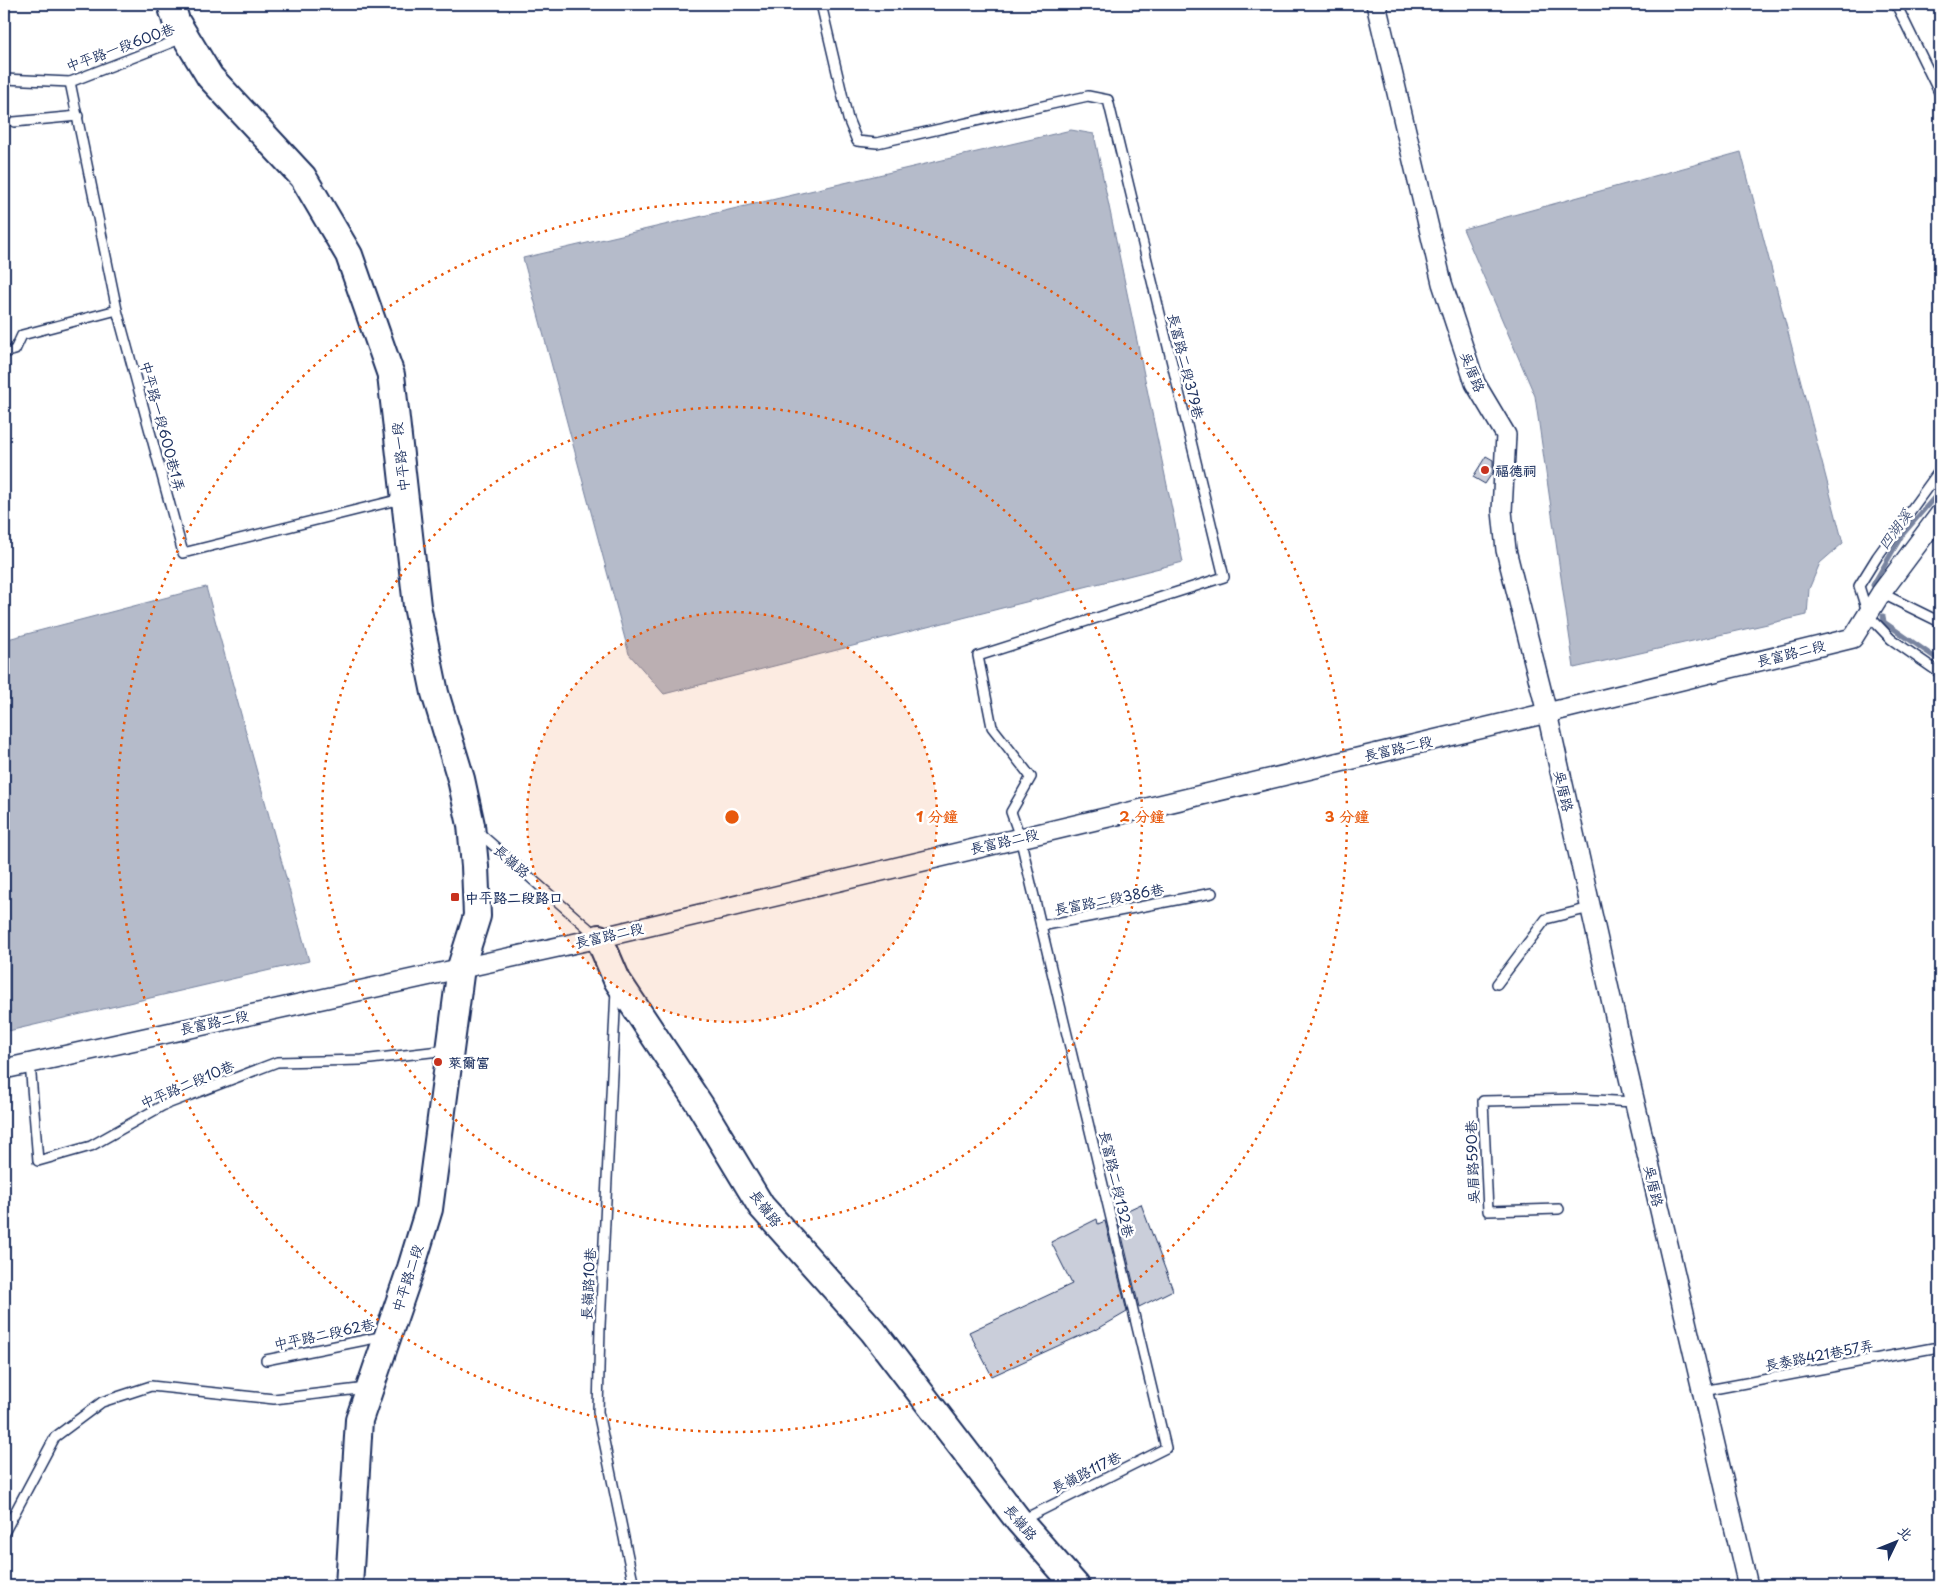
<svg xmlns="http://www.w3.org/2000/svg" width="1944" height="1590" viewBox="0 0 1944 1590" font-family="'Playpen Sans','LXGW WenKai TC',sans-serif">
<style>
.water{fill:#b5bbca;stroke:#77839f}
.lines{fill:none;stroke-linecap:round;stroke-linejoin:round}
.stream{stroke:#77839f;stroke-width:5}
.building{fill:#caceda;stroke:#1b2f5e}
.lane-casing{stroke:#1b2f5e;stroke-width:12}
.street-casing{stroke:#1b2f5e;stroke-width:22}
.secondary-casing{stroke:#1b2f5e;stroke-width:30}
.lane{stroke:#fff;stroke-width:9}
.street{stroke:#fff;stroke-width:19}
.secondary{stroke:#fff;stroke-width:26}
.ring{fill:none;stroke:#e8590c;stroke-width:2.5;stroke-dasharray:2.5 5}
.poi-dot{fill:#c8321e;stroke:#fff;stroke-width:2}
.labels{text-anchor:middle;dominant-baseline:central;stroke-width:5;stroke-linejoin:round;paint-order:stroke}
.street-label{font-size:14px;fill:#1b2f5e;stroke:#fff}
.poi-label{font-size:14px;font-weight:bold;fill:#1b2f5e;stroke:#fff;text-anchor:start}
.water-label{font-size:15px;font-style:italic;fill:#49597e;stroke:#fff}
.centre{fill:#e8590c;stroke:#fff;stroke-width:2.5}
.ring-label{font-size:15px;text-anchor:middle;font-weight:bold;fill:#e8590c;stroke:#fff;stroke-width:5;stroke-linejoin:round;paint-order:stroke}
</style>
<rect width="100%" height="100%" fill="#fff"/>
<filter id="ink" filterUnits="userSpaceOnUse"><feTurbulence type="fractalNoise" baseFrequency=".02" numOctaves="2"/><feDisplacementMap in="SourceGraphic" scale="10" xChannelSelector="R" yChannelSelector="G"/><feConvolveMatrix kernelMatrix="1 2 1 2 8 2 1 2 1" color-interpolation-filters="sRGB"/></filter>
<g filter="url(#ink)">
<!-- water -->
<g class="water">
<path d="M1071,130L1094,134L1183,562L664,694L629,654L523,258Z"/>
<path d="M1741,152L1843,543L1820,563L1809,589L1807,615L1574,668L1535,396L1463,229Z"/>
<path d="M206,587L309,961L4,1032V640Z"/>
</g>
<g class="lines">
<!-- stream -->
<g class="stream">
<path d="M1873,585L1902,535L1940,491"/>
<path d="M1883,616L1884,622L1940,661"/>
</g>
</g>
<!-- building -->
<g class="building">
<path d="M1486,456L1493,460V472L1485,484L1473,477Z"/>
<path d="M1141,1204L1173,1290L1139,1307L1117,1215Z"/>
<path d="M1097,1219L1098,1224L1105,1221L1127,1312L1096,1330L1095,1329L992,1376L969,1332L1072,1284L1051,1242Z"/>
</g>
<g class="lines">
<defs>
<g id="lane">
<path d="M821,4L848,119L857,141L877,143L1088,96L1108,100L1224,577L978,656L992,727L1031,777L1011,812L1020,837L1041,926L1212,893"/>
<path d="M1896,4L1940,94"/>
<path d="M4,79L70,82L183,38"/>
<path d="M70,82L117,310L183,553L401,499"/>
<path d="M14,122L78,116"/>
<path d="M4,353L15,350L22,335L117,310"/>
<path d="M1940,470L1877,557L1859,586L1868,615L1891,639L1940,673"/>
<path d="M1881,593L1940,622"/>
<path d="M477,831L597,936"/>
<path d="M1497,984L1546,919L1590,908"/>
<path d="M616,990L600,1326L598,1412L634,1586"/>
<path d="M30,1063L38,1161L91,1146L162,1106L277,1062L362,1060L448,1050"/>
<path d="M1559,1209L1488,1211L1483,1101L1577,1099L1634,1102"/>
<path d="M266,1360L385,1336"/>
<path d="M1703,1391L1933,1348H1940"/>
<path d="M1022,1520L1166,1448L1041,926"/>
<path d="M4,1533L55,1437L102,1402L151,1386L274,1399L367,1388"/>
</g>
<g id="street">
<path d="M1376,4L1442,283L1475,383L1506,435L1502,511L1506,550L1547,713L1623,1052L1748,1586"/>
<path d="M4,1069L599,938L1547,713L1853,638L1881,593L1940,514"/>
</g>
<g id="secondary">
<path d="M171,4L176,21L210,77L303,177L349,255L391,375L417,606L435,693L461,779L471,825L475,866L477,916L461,967L429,1209L411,1268L359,1420L349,1586"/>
<path d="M599,938L617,980L700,1105L761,1206L873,1331L1019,1521L1076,1586"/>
</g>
</defs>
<!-- lane casing -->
<use href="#lane" class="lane-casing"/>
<!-- street casing -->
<use href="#street" class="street-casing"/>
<!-- secondary casing -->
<use href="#secondary" class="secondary-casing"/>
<!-- lane -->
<use href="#lane" class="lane"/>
<!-- street -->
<use href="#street" class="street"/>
<!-- secondary -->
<use href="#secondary" class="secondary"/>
</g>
</g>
<!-- distance rings -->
<circle cx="732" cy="817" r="205" fill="#e8590c" fill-opacity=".12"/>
<g class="ring">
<circle cx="732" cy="817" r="205"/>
<circle cx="732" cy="817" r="410"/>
<circle cx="732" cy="817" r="615"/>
</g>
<!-- markers -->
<g class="poi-dot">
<circle cx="1485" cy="470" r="5"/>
<rect x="450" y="892" width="10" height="10" rx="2.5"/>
<circle cx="438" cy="1062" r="5"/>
</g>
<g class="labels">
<!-- street labels -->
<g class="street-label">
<text transform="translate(120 47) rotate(-20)">中平路一段600巷</text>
<text transform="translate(1186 366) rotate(76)">長富路二段379巷</text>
<text transform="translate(1473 372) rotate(68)">吳厝路</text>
<text transform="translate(163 426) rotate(75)">中平路一段600巷1弄</text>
<text transform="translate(400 457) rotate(-96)">中平路一段</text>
<text transform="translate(1791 653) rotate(-14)">長富路二段</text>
<text transform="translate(1398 748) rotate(-13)">長富路二段</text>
<text transform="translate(1564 791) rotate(77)">吳厝路</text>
<text transform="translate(1004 841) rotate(-13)">長富路二段</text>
<text transform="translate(512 861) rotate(41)">長嶺路</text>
<text transform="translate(1109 899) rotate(-11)">長富路二段386巷</text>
<text transform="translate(609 935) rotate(-13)">長富路二段</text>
<text transform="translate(214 1022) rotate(-12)">長富路二段</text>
<text transform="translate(187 1084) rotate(-23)">中平路二段10巷</text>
<text transform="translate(1472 1162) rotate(-92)">吳眉路590巷</text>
<text transform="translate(1117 1184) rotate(77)">長富路二段132巷</text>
<text transform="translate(1654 1186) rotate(77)">吳厝路</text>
<text transform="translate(766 1208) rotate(53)">長嶺路</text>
<text transform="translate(407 1278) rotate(-72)">中平路二段</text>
<text transform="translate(588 1284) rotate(-87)">長嶺路10巷</text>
<text transform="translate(324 1334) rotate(-12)">中平路二段62巷</text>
<text transform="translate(1819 1355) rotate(-11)">長泰路421巷57弄</text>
<text transform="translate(1086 1472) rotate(-26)">長嶺路117巷</text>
<text transform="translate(1021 1522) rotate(50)">長嶺路</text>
</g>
<!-- poi labels -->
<g class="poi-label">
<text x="1495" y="470">福德祠</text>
<text x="465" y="897">中平路二段路口</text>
<text x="448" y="1062">萊爾富</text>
</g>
<!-- water labels -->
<g class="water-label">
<text transform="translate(1894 529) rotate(-54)">四湖溪</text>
</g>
</g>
<circle cx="732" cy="817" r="8" class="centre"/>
<g class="ring-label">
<text x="937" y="822">1 分鐘</text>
<text x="1142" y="822">2 分鐘</text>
<text x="1347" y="822">3 分鐘</text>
</g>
<!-- margin -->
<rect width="1944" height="1590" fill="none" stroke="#fff" stroke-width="20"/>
<rect x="10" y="10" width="1924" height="1570" fill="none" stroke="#1b2f5e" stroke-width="2" filter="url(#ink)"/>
<!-- north arrow -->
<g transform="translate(1896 1542) rotate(47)" stroke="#ffffff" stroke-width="4" paint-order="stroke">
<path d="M0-4L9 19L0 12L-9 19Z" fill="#1b2f5e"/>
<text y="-8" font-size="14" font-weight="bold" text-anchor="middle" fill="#1b2f5e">北</text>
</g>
</svg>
